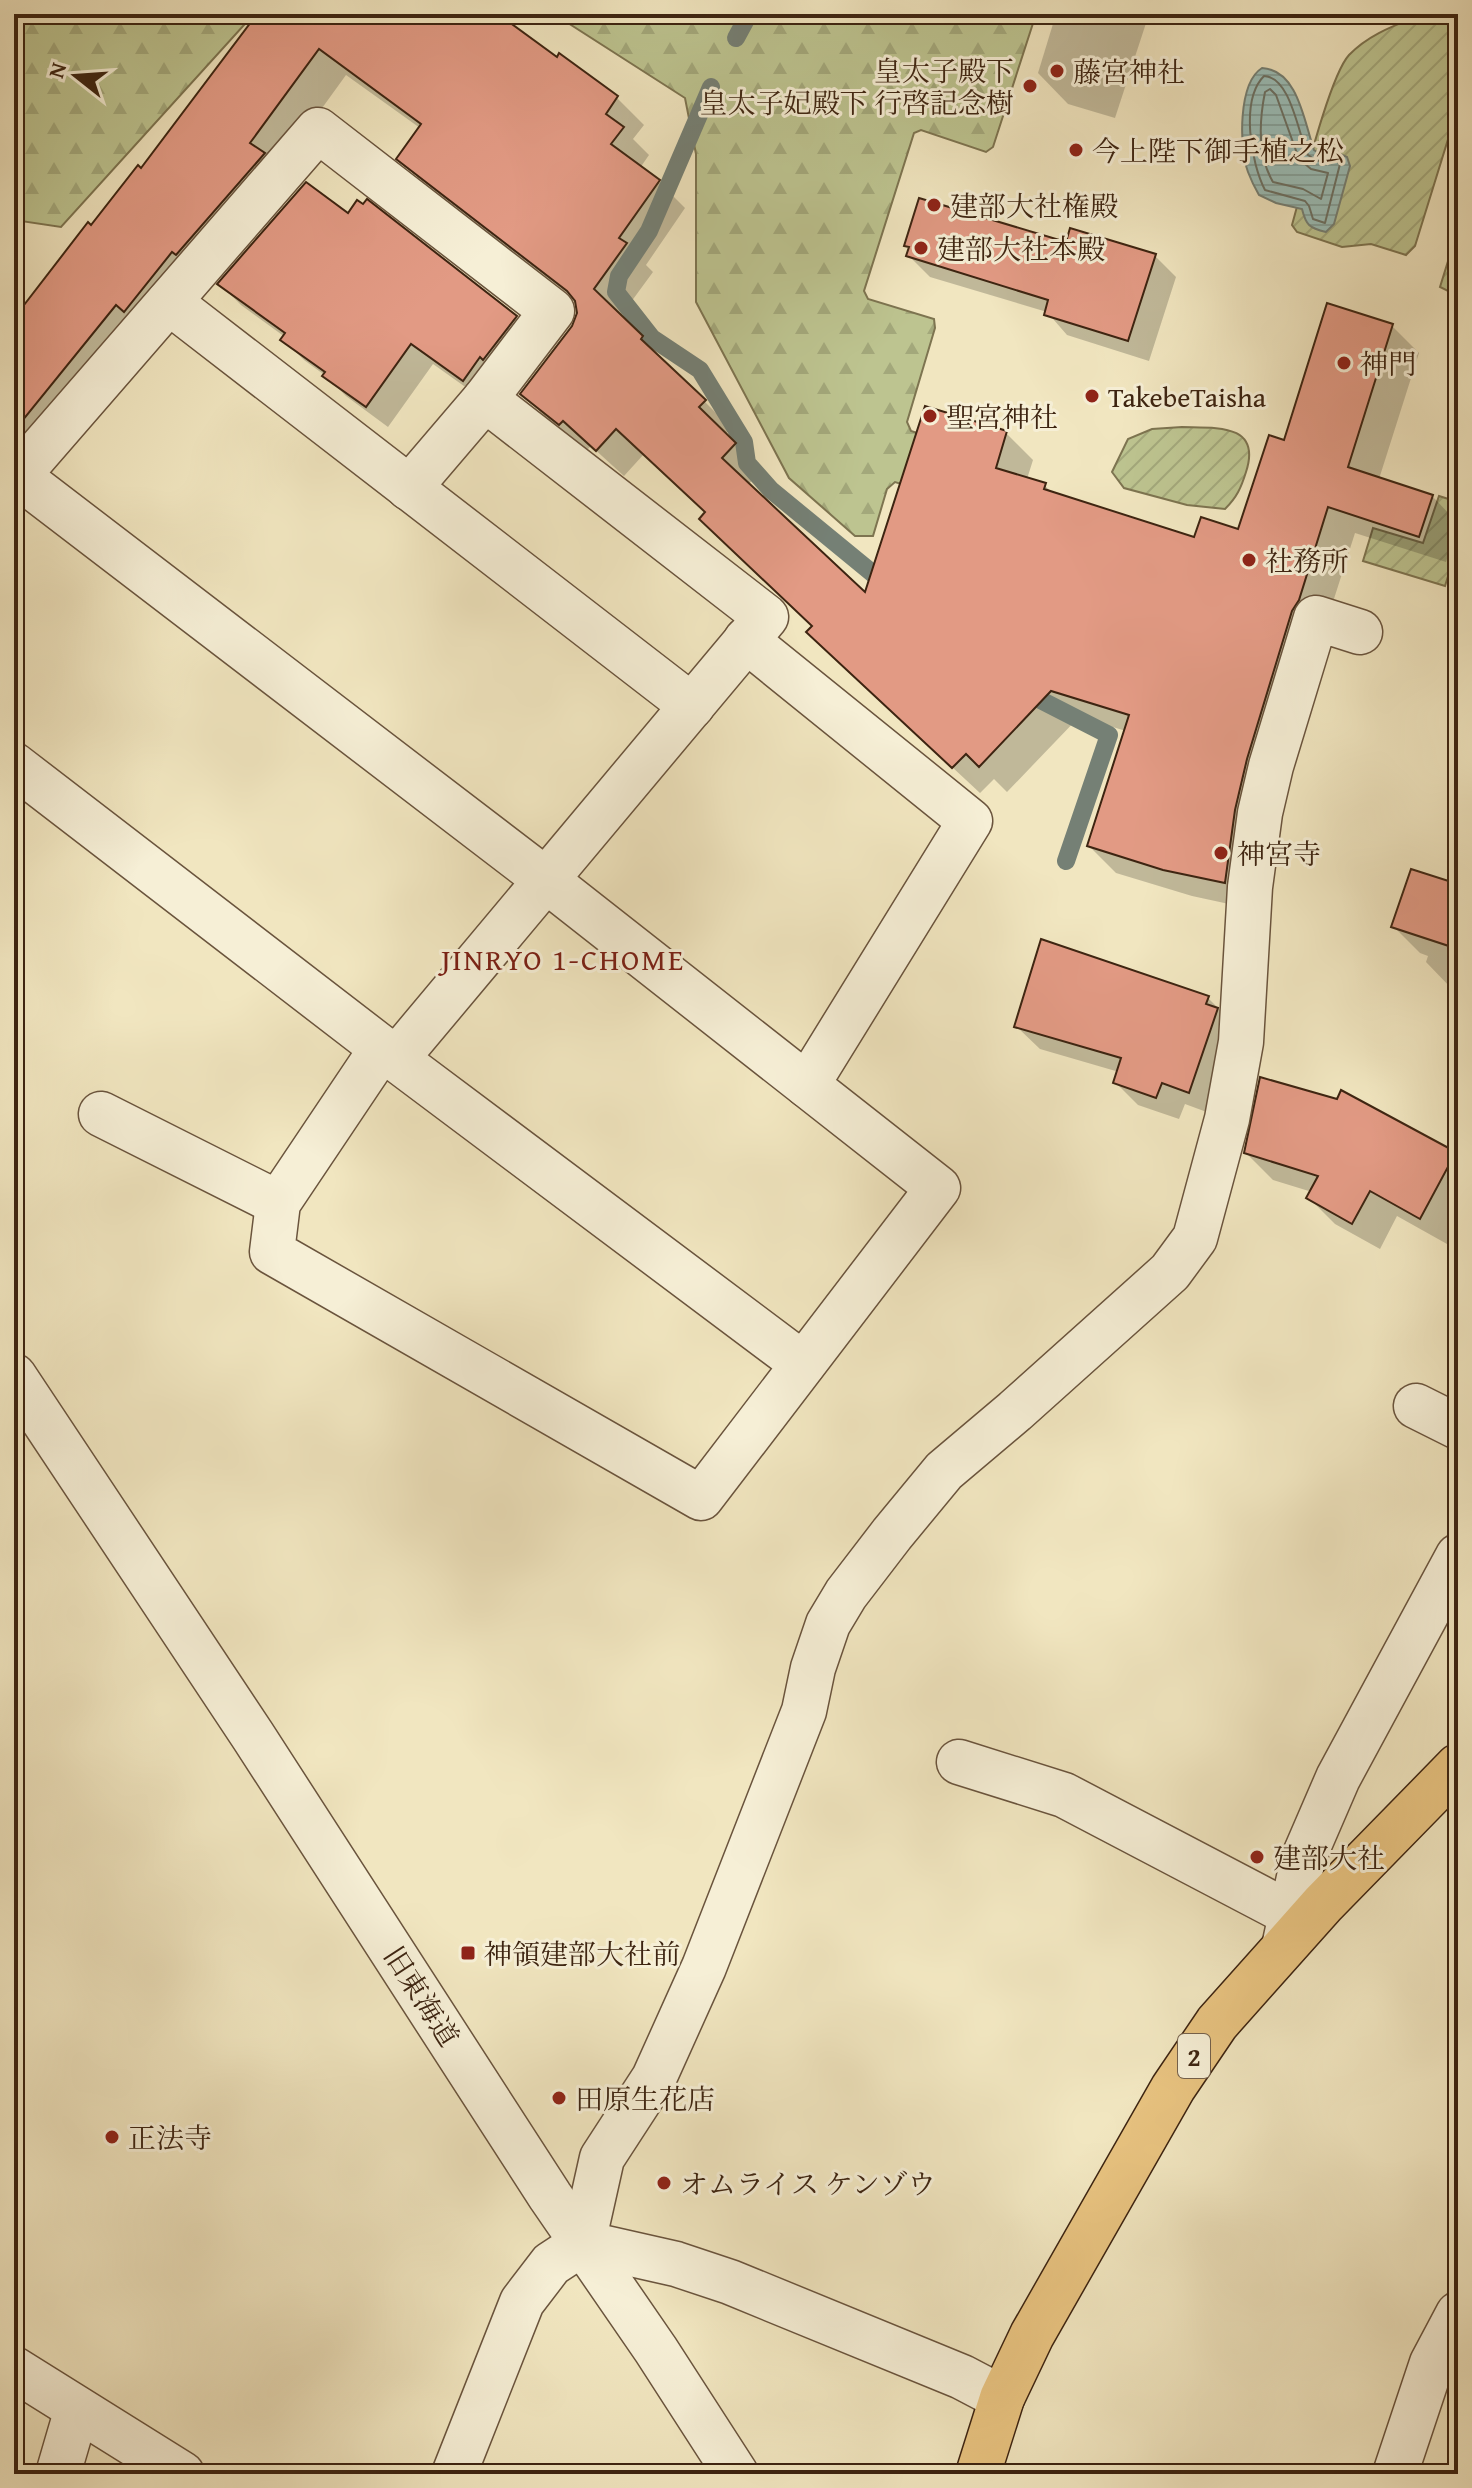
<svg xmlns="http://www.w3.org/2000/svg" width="1472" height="2488" viewBox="0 0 1472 2488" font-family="'Gentium Book Plus','Noto Serif JP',serif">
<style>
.forest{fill:url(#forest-firs);stroke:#7d7450;stroke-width:2}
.garden{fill:url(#garden-furrows);stroke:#7d7450;stroke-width:2}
.water{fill:url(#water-rules);stroke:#758075;stroke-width:2}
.shadow{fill:#0003}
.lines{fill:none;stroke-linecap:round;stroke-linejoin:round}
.shore{stroke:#6c7164;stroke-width:2}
.stream{stroke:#758075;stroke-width:18}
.building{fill:#e29a84;stroke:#3d2411;stroke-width:2}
.minor-casing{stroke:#6a543d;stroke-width:47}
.major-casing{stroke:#3d2411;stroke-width:47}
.minor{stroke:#f6efd6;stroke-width:44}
.major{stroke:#e8c380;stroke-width:44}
.poi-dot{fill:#8f2418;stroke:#f6efd6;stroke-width:3}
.labels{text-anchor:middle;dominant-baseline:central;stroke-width:6;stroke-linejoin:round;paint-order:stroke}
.shield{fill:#f6efd6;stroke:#74614c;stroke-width:2}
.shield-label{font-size:26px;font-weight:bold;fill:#3d2411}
.poi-label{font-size:28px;fill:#3d2411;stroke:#f6efd6;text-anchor:start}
.street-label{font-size:28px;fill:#3d2411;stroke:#f6efd6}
.neighbourhood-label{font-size:30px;letter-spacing:2px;fill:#7a1f14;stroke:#f6efd6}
</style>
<defs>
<pattern id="forest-firs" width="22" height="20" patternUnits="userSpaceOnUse" patternTransform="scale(2)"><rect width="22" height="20" fill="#bdc490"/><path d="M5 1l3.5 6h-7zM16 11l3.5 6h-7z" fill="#a3a87b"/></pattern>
<pattern id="garden-furrows" width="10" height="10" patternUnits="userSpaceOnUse" patternTransform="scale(2)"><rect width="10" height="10" fill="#bdc490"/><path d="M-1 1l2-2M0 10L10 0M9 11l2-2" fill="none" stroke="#a3a87b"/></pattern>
<pattern id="water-rules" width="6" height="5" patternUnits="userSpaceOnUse" patternTransform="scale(2)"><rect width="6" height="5" fill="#9bbeb8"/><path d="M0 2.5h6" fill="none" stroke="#86a39d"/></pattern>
</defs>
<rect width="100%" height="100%" fill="#f1e6c0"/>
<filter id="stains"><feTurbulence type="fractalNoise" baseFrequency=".0025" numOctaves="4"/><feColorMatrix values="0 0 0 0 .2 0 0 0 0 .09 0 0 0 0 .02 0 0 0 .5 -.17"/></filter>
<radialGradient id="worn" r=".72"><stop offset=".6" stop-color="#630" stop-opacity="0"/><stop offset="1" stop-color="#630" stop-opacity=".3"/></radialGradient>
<!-- forest -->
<g class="forest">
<path d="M14,14H254L61,227L14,220Z"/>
<path d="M554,14H1036L993,147L986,152L921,130L914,133L864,291L868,299L934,319L935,328L907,422L911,431L981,454L962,502L895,482L887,489L873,536H855L789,478L696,302V154L685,98Z"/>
</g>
<!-- garden -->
<g class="garden">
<path d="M1418,16L1448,20L1458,30V107L1415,246L1406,255L1371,244L1342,247L1297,232L1292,225C1302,190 1329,77 1349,55C1368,35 1393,26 1418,16Z"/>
<path d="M1458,229V296L1440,287Z"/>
<path d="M1182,427C1215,428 1262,423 1246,472C1241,488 1237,497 1225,509L1187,505L1124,488L1112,472L1128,439L1152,429Z"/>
<path d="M1439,496L1458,502V544L1445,586L1363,561L1373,528L1423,543Z"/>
</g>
<!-- water -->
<path class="water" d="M1262,68C1298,70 1304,121 1314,150L1319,153L1336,152L1347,157L1350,166L1334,224L1326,232C1309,228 1306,225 1302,209L1276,203L1259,195C1255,188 1251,180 1248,172C1239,147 1238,83 1262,68Z"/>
<!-- shadow -->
<g class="shadow">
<path d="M259,14H494L557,60L560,56L617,98L644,125L633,139L649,155L640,168L658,181L685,208L646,265L653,272L620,317L731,428L725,435L761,471L748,485L866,595L1006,433L1033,460L1027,479L1044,485L1055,495L1195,539L1239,532L1285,443L1392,326L1419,353L1379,479L1432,496L1458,523V526L1446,562L1355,533L1325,627L1252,909L1192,896L1116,873L1089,846L1126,731L1079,717L1007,792L994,779L980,793L836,659L814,627L707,513L644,454L624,476L591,446L587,450L549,421L523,394L574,327L579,314L577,303L425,185L398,158L420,128L346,75L278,169L37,462L14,443V320L142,170Z"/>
<path d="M1056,14H1149L1115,118L1068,104L1038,73Z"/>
<path d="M348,215L516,317L537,338L485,401L433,364L388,427L346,396L326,376L304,360L283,339L285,337L241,305L220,284Z"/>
<path d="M907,245L1155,256L1176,277L1149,361L1067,335L1047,312L930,277L909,256L911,249Z"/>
<path d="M1458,886V990L1452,989L1426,962L1428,956L1420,953L1393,926Z"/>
<path d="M1208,998L1231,1021L1212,1114L1185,1104L1179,1119L1138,1105L1115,1082L1119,1072L1040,1049L1017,1027Z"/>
<path d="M1246,1153L1454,1154L1458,1157V1224L1447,1244L1397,1216L1380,1249L1335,1224L1309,1198L1312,1192L1273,1180Z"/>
</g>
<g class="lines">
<!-- shore -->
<g class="shore">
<path d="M1264,76C1291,77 1298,134 1308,155L1317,161L1333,159L1340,164L1325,223L1313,219L1309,206L1305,201L1265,190C1251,163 1240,100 1264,76Z"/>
<path d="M1270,89L1276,95L1299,159L1311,169L1328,173L1321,199L1303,189L1273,182C1257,155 1259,122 1265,92Z"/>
</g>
<!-- stream -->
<g class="stream">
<path d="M736,38L749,14"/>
<path d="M711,87L649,231L619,276L616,292L652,338L700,370L744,442L747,463L771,490L888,586"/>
<path d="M1021,690L1109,735L1066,861"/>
</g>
</g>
<!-- building -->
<g class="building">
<path d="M257,14H498L557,57L559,53L618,96L606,114L624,127L611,144L660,180L619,238L627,243L594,289L643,336L641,339L706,400L699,407L736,443L722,458L865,592L925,406L1007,431L996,468L1046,483L1044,489L1194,537L1201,517L1238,529L1269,435L1284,440L1327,303L1393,324L1348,467L1433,495L1419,537L1328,507L1299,600L1292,611L1247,759L1235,810L1225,883L1163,870L1087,846L1129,715L1051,691L979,767L966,754L952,768L806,632L812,626L699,519L705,512L616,429L596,451L563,421L559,425L520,394L572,326L577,313L575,301L567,291L396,159L421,124L319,49L250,143L265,153L176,255L172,252L124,312L116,305L14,431V318L88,222L91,225L138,165L141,168Z"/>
<path d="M306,182L348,213L357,200L363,204L367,199L517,316L483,360L480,357L463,381L411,344L366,407L322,376L325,372L280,340L285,333L217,284Z"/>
<path d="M919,198L1066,242L1070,228L1156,254L1128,341L1044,315L1048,300L906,256L909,247L904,246Z"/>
<path d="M1411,869L1458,884V949L1391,927Z"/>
<path d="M1041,939L1209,996L1206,1004L1218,1008L1189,1093L1162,1083L1156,1098L1113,1083L1121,1058L1014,1027Z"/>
<path d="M1260,1077L1337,1099L1341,1090L1456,1152L1420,1219L1370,1191L1352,1224L1306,1198L1318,1176L1244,1153Z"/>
</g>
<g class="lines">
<defs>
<g id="minor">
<path d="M169,302L692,706"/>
<path d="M18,476L546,880L938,1188L701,1498L272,1252L278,1203L382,1048"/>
<path d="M14,480L318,130L552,311L485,399L409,488"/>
<path d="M746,640L970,821L807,1085"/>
<path d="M14,765L396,1059L803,1364"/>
<path d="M396,1059L766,617L485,399"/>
<path d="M101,1114L278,1203"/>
<path d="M14,1376L253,1736L550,2196L656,2350L736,2474"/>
<path d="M1416,1406L1458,1427"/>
<path d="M959,1762L1064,1795L1289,1913"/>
<path d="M1284,1947L1303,1859L1338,1778L1458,1556"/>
<path d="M583,2243L676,2264L730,2282L962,2377L1002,2398"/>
<path d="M14,2369L182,2474"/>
<path d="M58,2474L77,2409"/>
<path d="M454,2474L522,2302L551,2264L583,2243L602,2158L654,2078L704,1967L804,1711L813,1668L828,1624L846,1594L892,1534L944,1471L1015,1411L1170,1272L1195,1238L1227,1119L1241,1042L1250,887L1260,813L1271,766L1316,618L1360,632"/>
<path d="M1395,2474L1432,2363L1458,2314"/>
</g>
<path id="major" d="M978,2474L1002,2398L1032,2335L1173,2088L1217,2023L1323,1904L1458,1766"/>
</defs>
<!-- minor casing -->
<use href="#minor" class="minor-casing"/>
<!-- major casing -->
<use href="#major" class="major-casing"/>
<!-- minor -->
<use href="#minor" class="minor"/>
<!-- major -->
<use href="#major" class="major"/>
</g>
<!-- markers -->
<g class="poi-dot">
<circle cx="1057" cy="71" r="8"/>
<circle cx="1030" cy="86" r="8"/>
<circle cx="1076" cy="150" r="8"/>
<circle cx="934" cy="205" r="8"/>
<circle cx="921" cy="248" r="8"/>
<circle cx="1344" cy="363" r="8"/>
<circle cx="1092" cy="396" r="8"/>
<circle cx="930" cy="416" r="8"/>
<circle cx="1249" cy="560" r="8"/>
<circle cx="1221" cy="853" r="8"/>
<circle cx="1257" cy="1857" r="8"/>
<rect x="460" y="1945" width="16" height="16" rx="4"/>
<circle cx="559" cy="2098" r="8"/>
<circle cx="112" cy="2137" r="8"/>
<circle cx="664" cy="2183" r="8"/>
</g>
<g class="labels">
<!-- shield labels -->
<rect class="shield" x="1178" y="2034" width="32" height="44" rx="6"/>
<g class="shield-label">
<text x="1194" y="2056">2</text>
</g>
<!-- poi labels -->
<g class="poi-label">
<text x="1014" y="70" text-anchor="end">皇太子殿下<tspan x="1014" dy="32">皇太子妃殿下 行啓記念樹</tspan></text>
<text x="1073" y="71">藤宮神社</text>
<text x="1092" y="150">今上陛下御手植之松</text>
<text x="950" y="205">建部大社権殿</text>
<text x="937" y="248">建部大社本殿</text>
<text x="1360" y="363">神門</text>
<text x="1108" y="396">TakebeTaisha</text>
<text x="946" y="416">聖宮神社</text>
<text x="1265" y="560">社務所</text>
<text x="1237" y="853">神宮寺</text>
<text x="1273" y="1857">建部大社</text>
<text x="484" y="1953">神領建部大社前</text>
<text x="575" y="2098">田原生花店</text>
<text x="128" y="2137">正法寺</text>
<text x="680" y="2183">オムライス ケンゾウ</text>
</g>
<!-- street labels -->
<g class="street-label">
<text transform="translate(422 1996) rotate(57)">旧東海道</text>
</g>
<!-- neighbourhood labels -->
<g class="neighbourhood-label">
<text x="563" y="959">JINRYO 1-CHOME</text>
</g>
</g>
<!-- margin -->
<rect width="1472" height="2488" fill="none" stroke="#f1e6c0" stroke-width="48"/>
<rect x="16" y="16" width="1440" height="2456" fill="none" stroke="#3d2411" stroke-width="4"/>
<rect x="24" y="24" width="1424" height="2440" fill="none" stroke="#3d2411" stroke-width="2"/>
<!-- north arrow -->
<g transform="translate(76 76) rotate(287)" stroke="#f6efd6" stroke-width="6" paint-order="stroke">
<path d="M0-6L14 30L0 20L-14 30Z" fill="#3d2411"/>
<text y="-12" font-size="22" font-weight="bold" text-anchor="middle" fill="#3d2411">N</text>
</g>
<rect width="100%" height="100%" filter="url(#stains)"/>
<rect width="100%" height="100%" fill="url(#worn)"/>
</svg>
